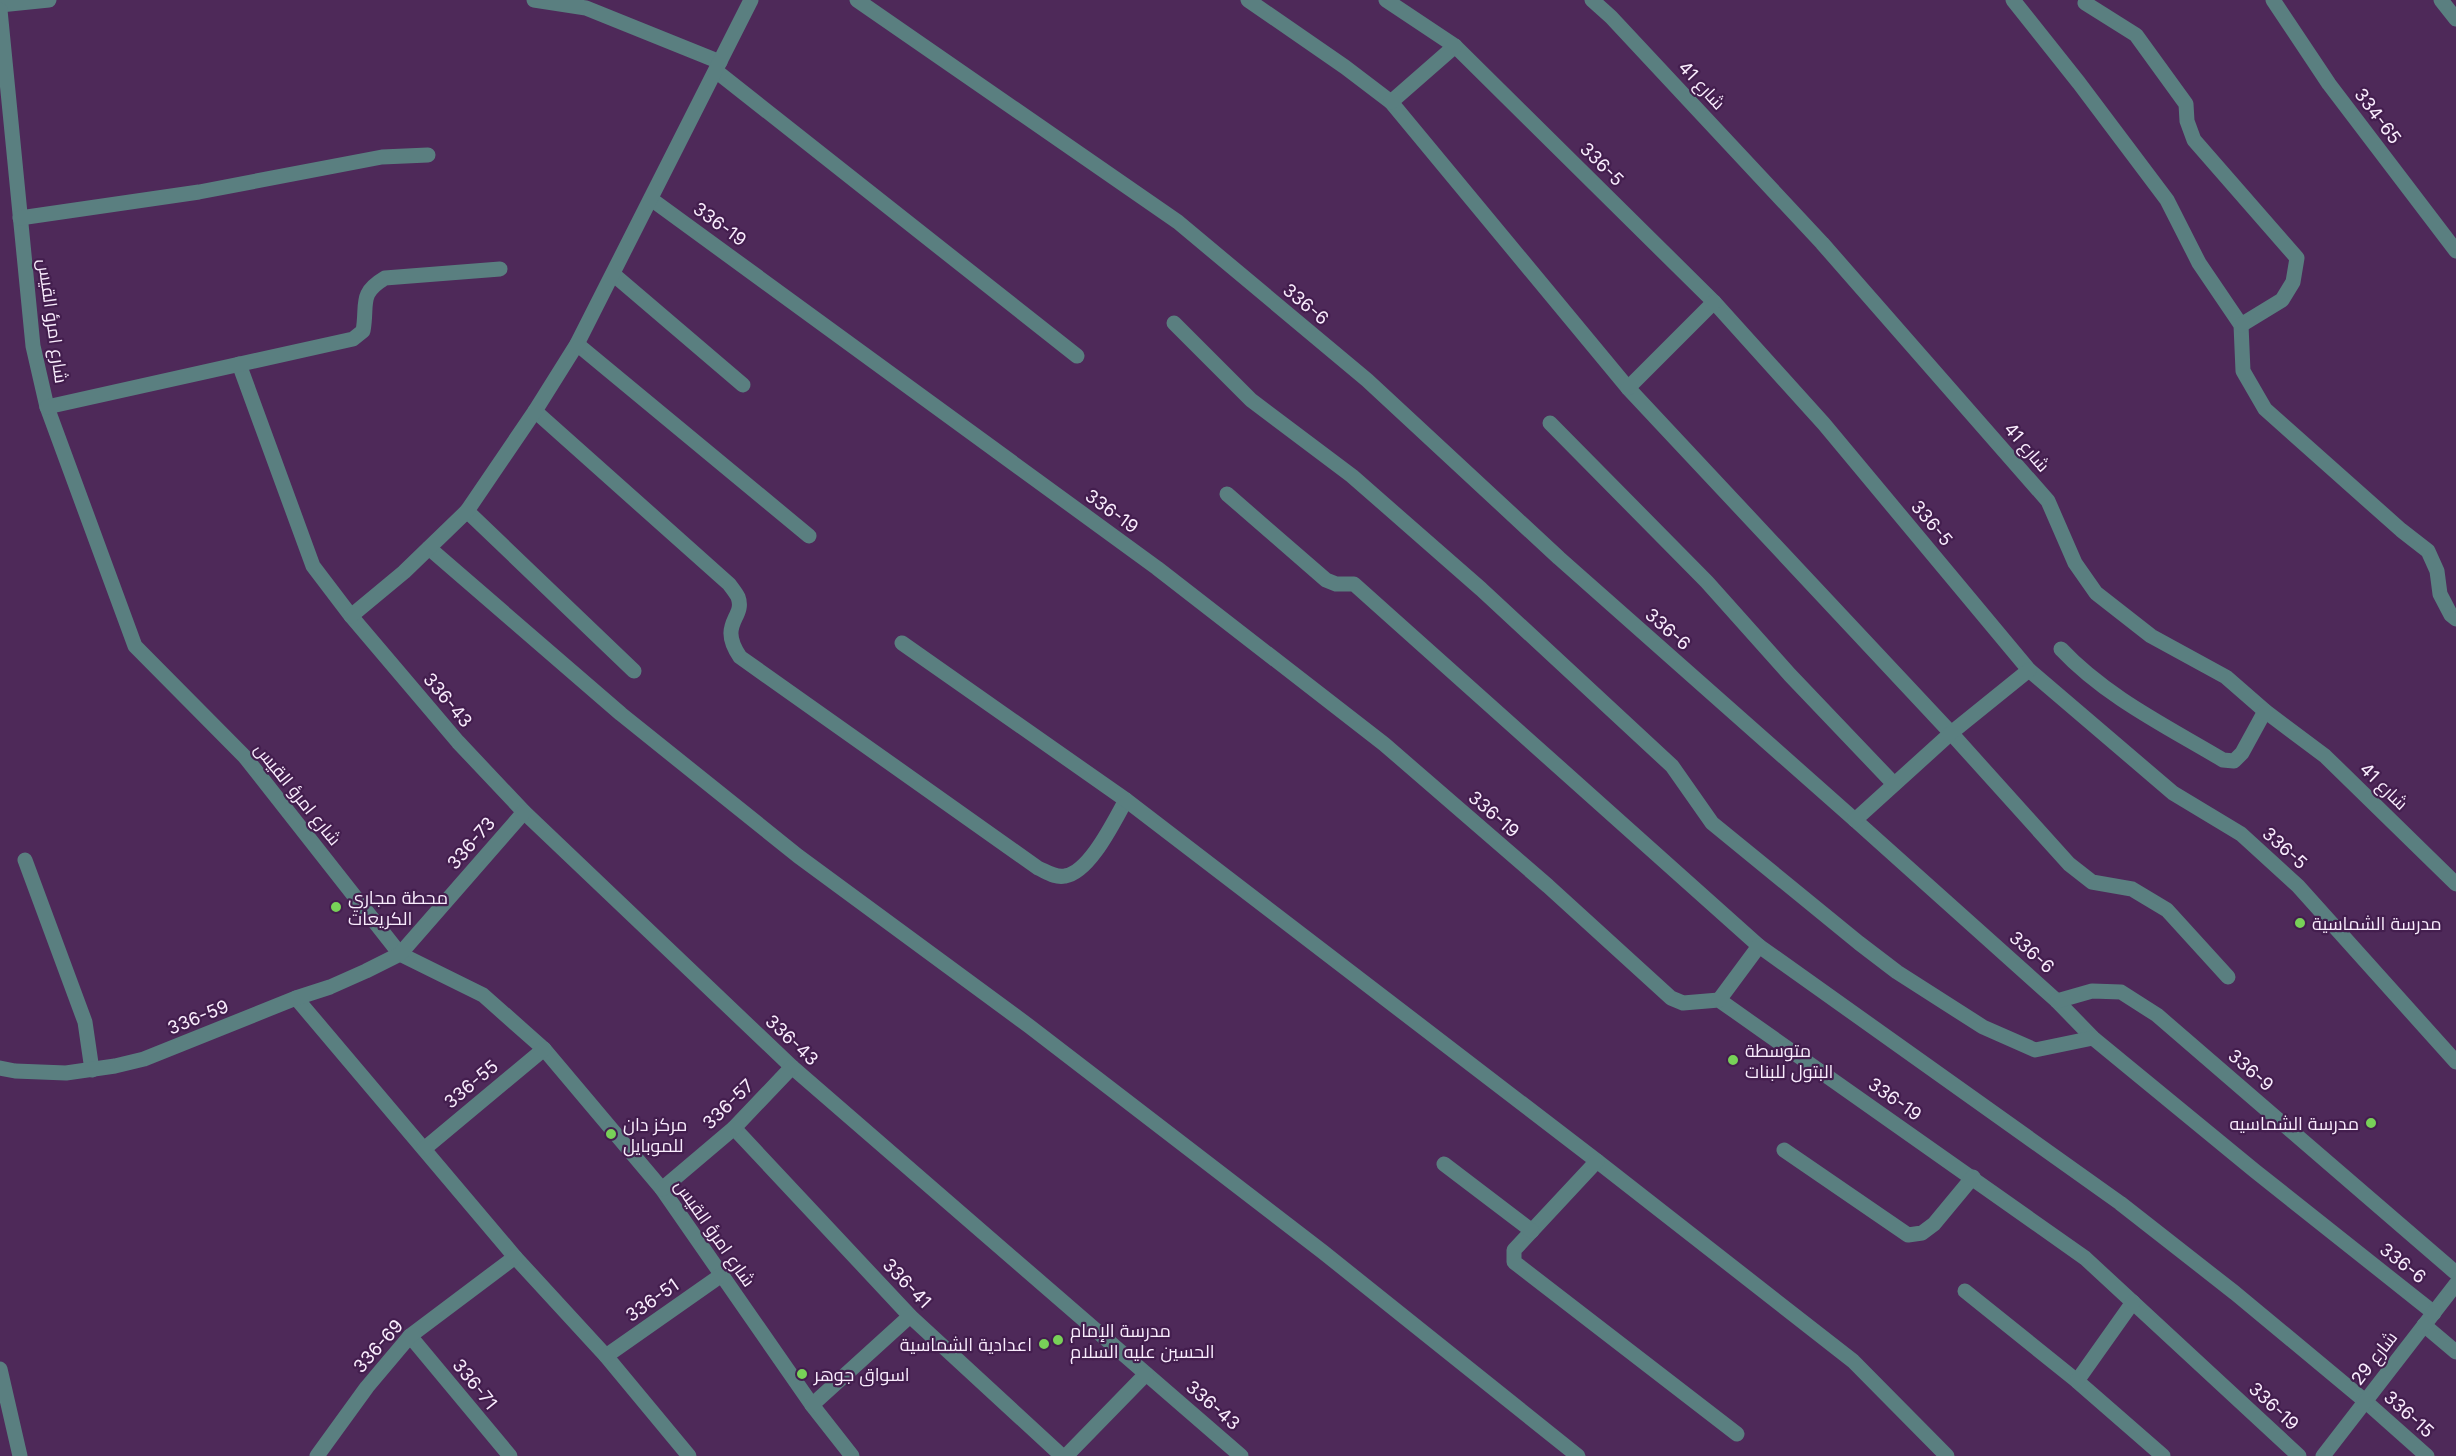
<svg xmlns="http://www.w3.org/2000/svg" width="2456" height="1456" viewBox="0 0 2456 1456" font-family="Inter,Cairo,sans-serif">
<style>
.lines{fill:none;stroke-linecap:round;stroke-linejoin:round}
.minor{stroke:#5a7f80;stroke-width:15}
.poi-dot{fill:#78d158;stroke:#431e4e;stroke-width:2}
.labels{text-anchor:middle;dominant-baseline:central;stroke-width:4.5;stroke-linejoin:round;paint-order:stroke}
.street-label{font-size:18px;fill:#f9ecfd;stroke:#431e4e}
.poi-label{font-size:18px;fill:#f9ecfd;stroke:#431e4e;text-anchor:start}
</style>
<rect width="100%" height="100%" fill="#4e2959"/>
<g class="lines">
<!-- minor -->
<g class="minor">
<path d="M534,0L586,8L720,62"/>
<path d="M857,0L1178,222L1367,380L1559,558L1855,820L2057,1001L2093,1038L2255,1171L2434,1313"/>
<path d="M1248,0L1345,67L1391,102L1628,388L1951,733L2069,864L2092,882L2132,889L2167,910L2228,977"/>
<path d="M1386,0L1455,46L1714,302L1824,424L2029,670L2173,793L2241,834L2298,886L2456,1062"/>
<path d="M1592,0L1611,17L1822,243L2048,501L2075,563L2096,593L2151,636L2226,677L2265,711L2325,756L2456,884"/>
<path d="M2013,0L2079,83L2167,200L2199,263L2241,325L2243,371L2265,409L2401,530L2428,551L2437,571L2440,594L2451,615L2456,619"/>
<path d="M2273,0L2329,84L2456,251"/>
<path d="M2441,0L2456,19"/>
<path d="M2085,3L2136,35L2186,104L2187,121L2194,140L2297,258L2293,282L2282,300L2241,325"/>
<path d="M0,5L49,0"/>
<path d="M0,10L33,346L47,407L135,646L245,757L400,954L483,995L544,1049L662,1189L812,1405L852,1456"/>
<path d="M716,71L1077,356"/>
<path d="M1391,102L1455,46"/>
<path d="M651,199L1157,568L1384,744L1548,886L1671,998L1683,1003L1719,1000L2085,1258L2299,1456"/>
<path d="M20,218L199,192L382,157L428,155"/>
<path d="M613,274L743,385"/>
<path d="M1174,323L1251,400L1352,476L1481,589L1672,766L1712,823L1859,943L1897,972L1983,1027L2035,1050L2093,1038"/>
<path d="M577,344L809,536"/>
<path d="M239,364L313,566L351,616L458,742L524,812L792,1067L1241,1456"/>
<path d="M1628,388L1714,302"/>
<path d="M47,407L353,339L363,331C368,304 358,294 385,278L500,269"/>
<path d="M535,411L729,584C732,588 736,593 738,597C746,618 717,623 740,657L1038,868C1047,872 1055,878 1065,876C1090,872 1114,821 1126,800"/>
<path d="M1550,423L1707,582L1790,675L1894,784"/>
<path d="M1227,494L1326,580L1336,584H1354L1759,946L2120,1203L2235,1293L2365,1401L2427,1456"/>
<path d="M467,511L634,671"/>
<path d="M429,548L621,714L798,856L1029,1026L1323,1252L1578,1456"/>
<path d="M351,616L404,572L467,511L535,411L577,344L751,0"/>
<path d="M902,643L1126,800L1597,1161L1853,1361L1947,1456"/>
<path d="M2061,649C2106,697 2168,727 2223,760L2234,761L2242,753L2265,711"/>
<path d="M1855,820L1951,733L2029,670"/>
<path d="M25,860L85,1022L92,1070"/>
<path d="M296,998L515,1257L606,1356L689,1456"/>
<path d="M1719,1000L1759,946"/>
<path d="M2057,1001L2092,991L2121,992L2157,1015L2456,1273"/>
<path d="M0,1068L15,1071L66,1073L115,1066L144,1059L296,998L330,987L366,971L400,954L524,812"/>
<path d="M734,1128L910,1316L1062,1456"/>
<path d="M424,1149L544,1049"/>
<path d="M1784,1150L1908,1235L1922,1233L1934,1224L1973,1177"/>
<path d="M1597,1161L1514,1250V1262L1737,1434"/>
<path d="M1444,1164L1532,1231"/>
<path d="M662,1189L734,1128L792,1067"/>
<path d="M1965,1291L2077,1381L2163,1456"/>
<path d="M2424,1325L2456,1352"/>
<path d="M410,1336L510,1456"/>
<path d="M606,1356L720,1276"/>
<path d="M0,1369L20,1456"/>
<path d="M2077,1381L2133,1302"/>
<path d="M812,1405L910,1316"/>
<path d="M317,1456L367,1387L410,1336L515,1257"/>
<path d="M1066,1456L1146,1374"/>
<path d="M2323,1456L2456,1284"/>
</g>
</g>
<!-- markers -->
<g class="poi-dot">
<circle cx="336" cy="907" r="6"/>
<circle cx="2300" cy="923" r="6"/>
<circle cx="1733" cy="1060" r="6"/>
<circle cx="2371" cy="1123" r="6"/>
<circle cx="611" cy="1134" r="6"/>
<circle cx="1058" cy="1340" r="6"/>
<circle cx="1044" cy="1344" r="6"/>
<circle cx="802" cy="1374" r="6"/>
</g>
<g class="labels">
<!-- street labels -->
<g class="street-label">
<text transform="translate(1702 85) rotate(47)">شارع 41</text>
<text transform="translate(2378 116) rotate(53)">334-65</text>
<text transform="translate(1602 164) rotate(45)">336-5</text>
<text transform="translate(720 224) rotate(36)">336-19</text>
<text transform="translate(1306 304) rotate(40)">336-6</text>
<text transform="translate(53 321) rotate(82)">شارع امرؤ القيس</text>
<text transform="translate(2027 447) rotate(49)">شارع 41</text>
<text transform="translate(1112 511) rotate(36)">336-19</text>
<text transform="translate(1932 523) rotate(50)">336-5</text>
<text transform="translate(1668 629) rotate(41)">336-6</text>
<text transform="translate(448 700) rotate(50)">336-43</text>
<text transform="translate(2384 786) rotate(44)">شارع 41</text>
<text transform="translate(298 794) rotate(51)">شارع امرؤ القيس</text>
<text transform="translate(1494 814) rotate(41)">336-19</text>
<text transform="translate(471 843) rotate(-49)">336-73</text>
<text transform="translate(2285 848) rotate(42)">336-5</text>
<text transform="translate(2032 952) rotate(42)">336-6</text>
<text transform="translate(198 1017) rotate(-22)">336-59</text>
<text transform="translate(792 1040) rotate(43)">336-43</text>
<text transform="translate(2251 1070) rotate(41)">336-9</text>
<text transform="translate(471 1084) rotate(-40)">336-55</text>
<text transform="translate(1895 1099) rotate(35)">336-19</text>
<text transform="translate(728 1104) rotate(-44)">336-57</text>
<text transform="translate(715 1233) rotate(55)">شارع امرؤ القيس</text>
<text transform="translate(2403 1263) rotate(38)">336-6</text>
<text transform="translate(907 1283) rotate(46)">336-41</text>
<text transform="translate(652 1300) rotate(-35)">336-51</text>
<text transform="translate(378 1346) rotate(-48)">336-69</text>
<text transform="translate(2374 1358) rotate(-52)">شارع 29</text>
<text transform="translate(475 1384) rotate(51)">336-71</text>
<text transform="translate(1213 1405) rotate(41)">336-43</text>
<text transform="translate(2274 1406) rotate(43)">336-19</text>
<text transform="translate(2409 1414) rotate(42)">336-15</text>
</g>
<!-- poi labels -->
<g class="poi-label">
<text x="348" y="897">محطة مجاري<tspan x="348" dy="21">الكريعات</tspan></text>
<text x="2312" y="923">مدرسة الشماسية</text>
<text x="1745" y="1050">متوسطة<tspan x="1745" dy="21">البتول للبنات</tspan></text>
<text x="2359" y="1123" text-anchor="end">مدرسة الشماسيه</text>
<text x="623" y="1124">مركز دان<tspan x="623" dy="21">للموبايل</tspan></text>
<text x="1070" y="1330">مدرسة الإمام<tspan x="1070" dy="21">الحسين عليه السلام</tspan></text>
<text x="1032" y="1344" text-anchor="end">اعدادية الشماسية</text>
<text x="814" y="1374">اسواق جوهر</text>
</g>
</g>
</svg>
